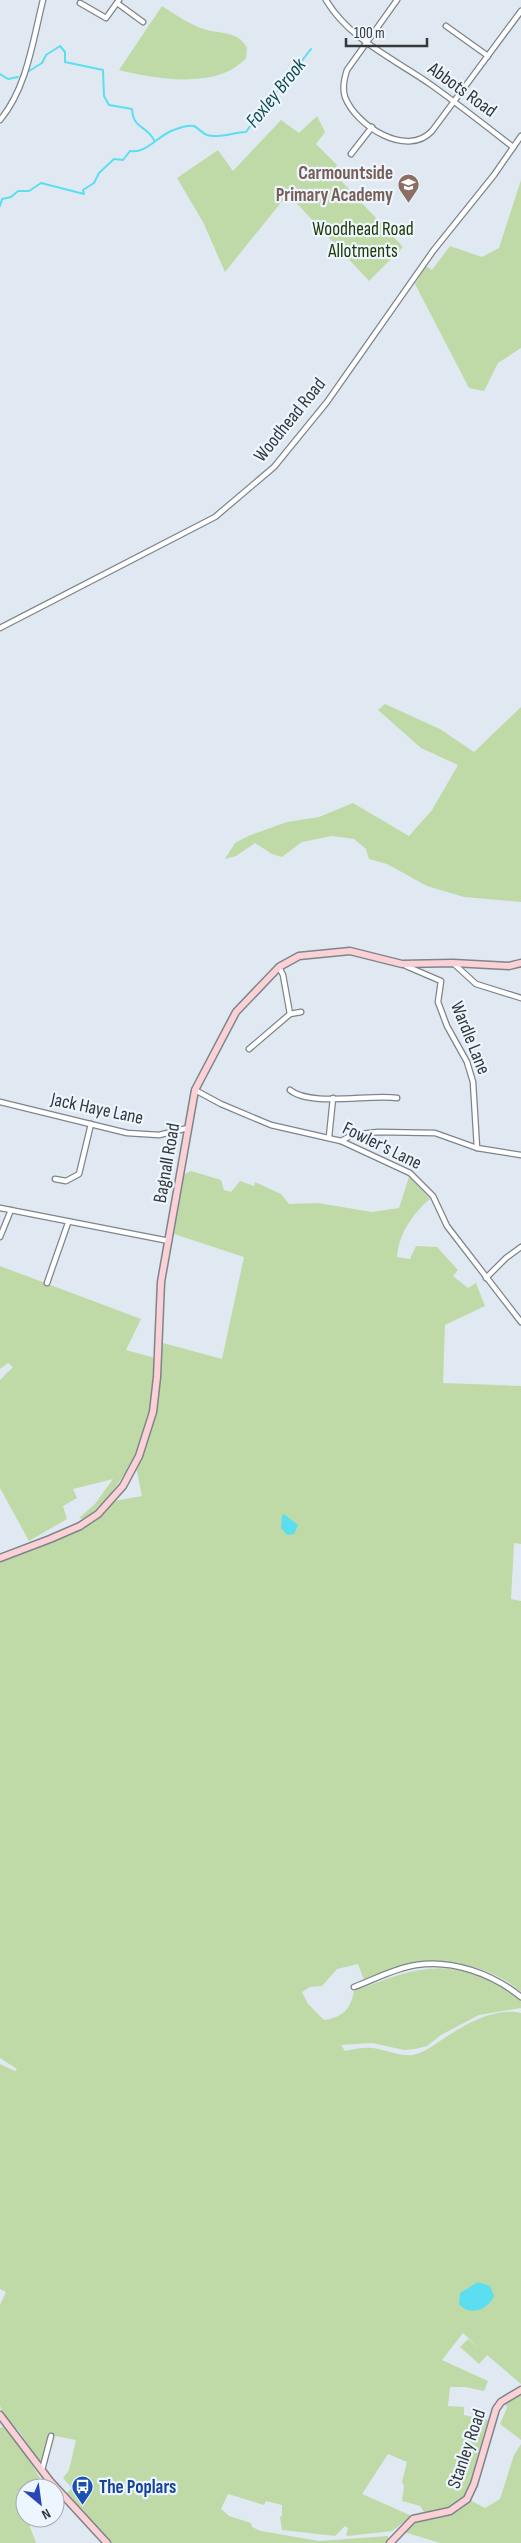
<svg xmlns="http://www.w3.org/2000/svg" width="521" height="2543" viewBox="0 0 521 2543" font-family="'Sofia Sans Condensed',sans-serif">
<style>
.green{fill:#bfdaa7}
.water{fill:#5cdef1}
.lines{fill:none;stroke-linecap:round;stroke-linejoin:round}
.stream{stroke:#5cdef1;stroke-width:2}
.street-casing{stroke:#7d858c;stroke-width:7}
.secondary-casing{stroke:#7d858c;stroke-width:9}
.street{stroke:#fff;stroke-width:4.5}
.secondary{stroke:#fbd1d6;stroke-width:6}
.labels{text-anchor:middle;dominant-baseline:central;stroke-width:4.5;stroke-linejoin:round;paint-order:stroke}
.street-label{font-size:19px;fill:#34383b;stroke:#edf6fe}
.education-label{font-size:19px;font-weight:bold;fill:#785e54;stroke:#edf6fe;text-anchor:end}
.park-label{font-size:19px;fill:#213900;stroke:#edf6fe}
.transit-label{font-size:19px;font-weight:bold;fill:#164399;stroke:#edf6fe;text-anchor:start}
.water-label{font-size:20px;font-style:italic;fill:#114b53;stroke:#edf6fe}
</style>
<rect width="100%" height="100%" fill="#e0e9f1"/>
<!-- green -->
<g class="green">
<path d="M162,6C176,15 190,25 207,30C222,34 238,31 247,48L246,58C218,90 154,79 119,70Z"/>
<path d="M317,116L325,132L316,144L337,165L333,172L403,247L369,281L288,194L225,272L203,222L177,178L218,150L233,171L281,120L299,133Z"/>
<path d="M521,180V348L498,363L484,391L469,388L415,284L426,266L432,270L450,246L482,257L499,248Z"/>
<path d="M385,704L440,729L474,752L521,707V902L464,897L427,886L387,864L369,859L366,849L354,839L332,836L302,842L282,857L272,854L255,843L236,856L225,859L235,843L248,836L287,822L319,817L353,803L409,836L432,810L458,765L421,748L378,710Z"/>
<path d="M191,1171L221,1180L224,1190L231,1192L240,1181L254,1186L255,1182L281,1194L289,1204L318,1203L372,1212L399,1208L409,1177L411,1179L430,1199C412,1214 399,1234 397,1257L410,1259L416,1246L437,1247L458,1270L453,1276L468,1288L476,1283L485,1306L445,1325L443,1383L521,1386V1544L514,1543L511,1599L521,1601V1992C493,1967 448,1957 412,1963C396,1966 379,1975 364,1980L358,1964L337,1969L322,1986L310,1987L302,1992L308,2004L324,2020C343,2017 350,2010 354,1991C403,1973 441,1955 492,1982C502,1988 513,1993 521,2001V2008L479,2015L441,2035L427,2046L415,2049L404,2050L372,2043L341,2045L345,2051C354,2049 363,2047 372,2048C385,2049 399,2057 413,2055C423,2053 431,2047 440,2041C462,2026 493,2007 521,2013V2384L487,2355L479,2364L460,2347L468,2339L478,2347L463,2333L442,2360L488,2381L484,2391L465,2387H450L448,2406L464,2407V2415L488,2420L466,2496L452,2508L424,2512L420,2506L402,2501L404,2486L402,2482L407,2462L388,2454L362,2494L412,2516L392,2531L348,2536L346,2535L348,2528L345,2526L335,2536L282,2530L280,2517L282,2516V2505L266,2501L264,2505L228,2494L221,2509L229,2516L251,2523L252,2527L261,2531L319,2541L388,2536V2541L386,2543H112L66,2494L72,2488L63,2478L69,2470L76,2440L50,2435L42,2465L19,2431L2,2414L0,2405V2305L6,2292L0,2289V2064L15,2071L17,2069L0,2058V1560L73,1534L95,1520L114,1501L142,1496L136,1467L148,1441L155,1414L163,1343L222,1359L244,1257L174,1234L183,1175Z"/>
<path d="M0,1266L141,1319L126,1350L155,1358C151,1371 154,1387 152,1400C144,1448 121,1489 85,1519L79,1518L95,1504L113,1479L73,1489L77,1498L63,1506L67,1519L29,1541L0,1488V1380L13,1367L8,1363L0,1369Z"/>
<path d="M521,2393V2440L500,2424L507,2408L505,2403Z"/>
<path d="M3,2427L16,2439L40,2478L17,2492L36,2543H0V2428Z"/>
<path d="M521,2444V2543H440L404,2532C424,2507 451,2526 470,2500L485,2508L500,2499L514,2455Z"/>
</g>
<!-- water -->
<g class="water">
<path d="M284,1514L298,1525L294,1534L287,1535L281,1528L282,1516Z"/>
<path d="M478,2282L490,2286L494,2296C488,2310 470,2317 459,2304L460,2293Z"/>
</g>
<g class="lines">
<!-- stream -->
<g class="stream">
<path d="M29,71L42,63L46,55L60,46L65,52V62L103,70L104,96L109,105L132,109C133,129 146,125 154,140"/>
<path d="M0,74L8,79L18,77"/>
<path d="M0,206L2,199L11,197L18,191H29L41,183L84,194L83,190L94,183L99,173L114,159L123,160L130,151C145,154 156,138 171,131C176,129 188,125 194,126C198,128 202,133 207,135C218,139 235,132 246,132C266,103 289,78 311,49"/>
</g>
<defs>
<g id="street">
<path d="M326,0C349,39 394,59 430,84C458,104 486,126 513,147"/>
<path d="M397,0L347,70C344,79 342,88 345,97C356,126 407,158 432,131L521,11"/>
<path d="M80,3L106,18L119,0"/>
<path d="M117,3L143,22"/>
<path d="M446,26L488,56"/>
<path d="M0,120C27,88 33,40 43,0"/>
<path d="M351,154L372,127"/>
<path d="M0,628L215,517L274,467L327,402L433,251L494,175L521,136"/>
<path d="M453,963L476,984L521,998"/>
<path d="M406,966L441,981L438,1002L447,1026L467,1062L473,1082L477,1148"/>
<path d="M279,967L283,975L290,1014"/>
<path d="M249,1049L290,1014L301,1012"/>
<path d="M195,1090L221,1104L271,1125L341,1141L410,1173L433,1196L447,1226L521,1322"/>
<path d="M290,1090C310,1107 371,1094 397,1098"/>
<path d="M0,1102L127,1133L159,1135L188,1128"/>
<path d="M329,1137L333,1098"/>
<path d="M341,1141L352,1135L378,1132L435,1133L477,1148L521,1155"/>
<path d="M55,1179L66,1181L79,1174L91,1124"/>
<path d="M0,1208L169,1241"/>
<path d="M0,1237L11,1210"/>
<path d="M486,1278L506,1258L521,1247"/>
<path d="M47,1283L68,1223"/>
<path d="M354,1987C373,1980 395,1968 416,1965C452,1959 493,1974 521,1997"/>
<path d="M42,2470L51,2436"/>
</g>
<g id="secondary">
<path d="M0,1558L50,1539L80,1526L98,1514L123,1486L139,1456L153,1412L157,1377L161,1282L195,1090L236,1012L279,967L299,956L350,951L402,964L453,963L509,966L521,963"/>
<path d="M0,2415L50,2481L107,2543"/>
<path d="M390,2543L413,2519L450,2511L467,2499L474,2484L496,2409L501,2402L521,2390"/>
</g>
</defs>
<!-- street casing -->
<use href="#street" class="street-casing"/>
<!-- secondary casing -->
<use href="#secondary" class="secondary-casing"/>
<!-- street -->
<use href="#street" class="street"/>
<!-- secondary -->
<use href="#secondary" class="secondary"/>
</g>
<!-- icons -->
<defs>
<symbol id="school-pin" viewBox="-11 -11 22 30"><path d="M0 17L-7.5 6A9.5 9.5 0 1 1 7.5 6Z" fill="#8d6e63" stroke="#edf6fe"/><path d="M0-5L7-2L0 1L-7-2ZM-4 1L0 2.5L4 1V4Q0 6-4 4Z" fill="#fff"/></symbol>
<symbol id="bus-pin" viewBox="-11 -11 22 30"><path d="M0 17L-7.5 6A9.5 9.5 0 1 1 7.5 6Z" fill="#1a4fb4" stroke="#edf6fe"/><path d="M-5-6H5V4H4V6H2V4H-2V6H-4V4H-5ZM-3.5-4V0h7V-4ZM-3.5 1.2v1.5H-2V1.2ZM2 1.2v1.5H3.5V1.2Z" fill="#fff"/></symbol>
</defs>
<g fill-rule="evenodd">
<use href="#school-pin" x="396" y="172" width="25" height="34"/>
<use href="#bus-pin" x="70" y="2474" width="25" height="34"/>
</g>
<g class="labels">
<!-- street labels -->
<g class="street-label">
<text transform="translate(462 90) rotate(36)">Abbots Road</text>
<text transform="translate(290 420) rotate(-51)">Woodhead Road</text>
<text transform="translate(470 1038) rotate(68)">Wardle Lane</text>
<text transform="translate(97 1109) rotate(12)">Jack Haye Lane</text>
<text transform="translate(382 1146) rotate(26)">Fowler's Lane</text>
<text transform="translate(167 1163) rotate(-80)">Bagnall Road</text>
<text transform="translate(467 2449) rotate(-71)">Stanley Road</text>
</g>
<!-- education labels -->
<g class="education-label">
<text x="393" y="173">Carmountside<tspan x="393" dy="22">Primary Academy</tspan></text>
</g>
<!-- park labels -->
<g class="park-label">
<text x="363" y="229">Woodhead Road<tspan x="363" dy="22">Allotments</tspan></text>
</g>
<!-- transit labels -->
<g class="transit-label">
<text x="99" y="2487">The Poplars</text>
</g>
<!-- water labels -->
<g class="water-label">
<text transform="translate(276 93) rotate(-51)">Foxley Brook</text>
</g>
</g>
<!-- north arrow -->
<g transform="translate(40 2503) rotate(151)"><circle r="24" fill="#edf6fe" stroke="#a3aab0"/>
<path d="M0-4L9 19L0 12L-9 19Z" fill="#2847b7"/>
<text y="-8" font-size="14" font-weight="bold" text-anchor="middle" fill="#34383b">N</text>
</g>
<!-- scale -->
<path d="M346 38v8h81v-8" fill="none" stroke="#34383b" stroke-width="2.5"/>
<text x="354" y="38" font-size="15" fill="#34383b" stroke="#edf6fe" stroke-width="4" paint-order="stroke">100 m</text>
</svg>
